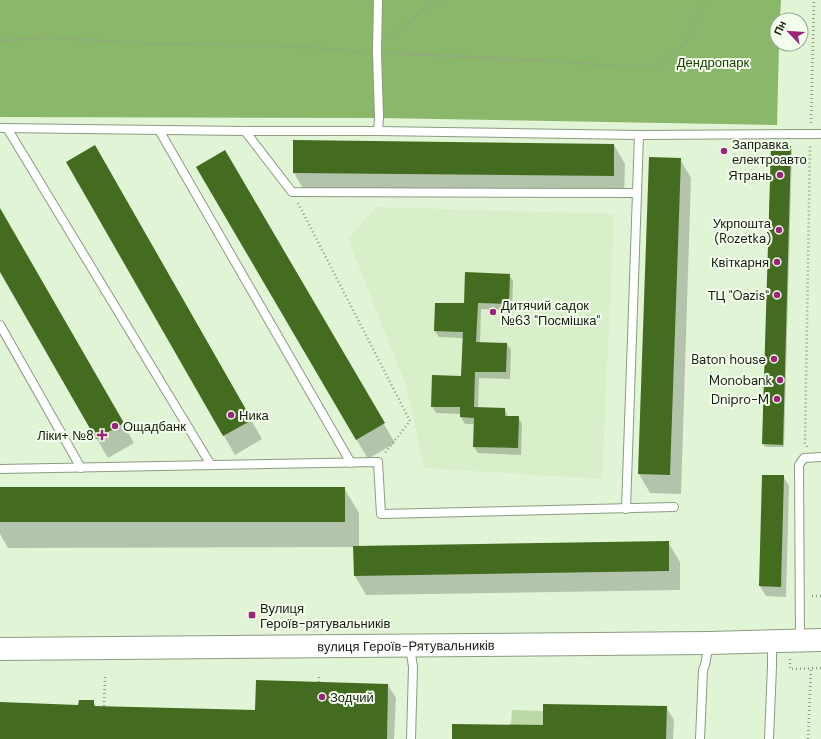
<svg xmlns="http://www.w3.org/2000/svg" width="821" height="739" viewBox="0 0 821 739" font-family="'DM Sans',sans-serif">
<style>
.built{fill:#d8efc9}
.green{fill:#bcdaa8}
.forest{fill:#8bb76b}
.shadow{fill:#0003}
.building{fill:#446c21}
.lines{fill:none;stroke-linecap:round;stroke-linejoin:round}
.service-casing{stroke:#8b9c80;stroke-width:10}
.secondary-casing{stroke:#8b9c80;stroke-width:24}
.path{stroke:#8f9c86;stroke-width:2.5;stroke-dasharray:1 3;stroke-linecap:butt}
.service{stroke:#fff;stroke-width:8}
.secondary{stroke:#fff;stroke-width:22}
.poi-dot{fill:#9d2279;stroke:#f3ffec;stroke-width:1.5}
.labels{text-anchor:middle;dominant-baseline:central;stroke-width:4;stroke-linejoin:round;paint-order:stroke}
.park-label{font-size:13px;fill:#203c04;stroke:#f3ffec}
.poi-label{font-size:13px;fill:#171d12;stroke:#f3ffec;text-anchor:end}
.street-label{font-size:13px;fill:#171d12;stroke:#f3ffec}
</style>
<rect width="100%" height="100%" fill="#e2f4d6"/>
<!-- built -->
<path class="built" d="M376,207L614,214L602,479L424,468L406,385L348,239Z"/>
<!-- green -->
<path class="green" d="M512,710L543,711V725H511Z"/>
<!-- forest -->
<path class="forest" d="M0,0H781L780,20H777V44H779L777,125L379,118L0,117Z"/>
<!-- shadow -->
<g class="shadow">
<path d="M614,145L625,164L624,195L305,192L294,173Z"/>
<path d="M95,147L262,439L235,455L68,162Z"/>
<path d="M791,147L792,150L784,447H765L763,444Z"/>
<path d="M224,152L395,443L368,459L197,168Z"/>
<path d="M680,159L691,178L681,494L650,493L639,474Z"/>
<path d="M0,210L134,443L108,458L0,270Z"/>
<path d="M509,275L513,281L512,310L481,309L480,343L507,344L511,350L510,379L479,378L478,408L505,409L508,417H518L522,424L521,455L478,453L474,447L475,424H465L461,417V414L436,413L432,406L462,377L463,338L439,337L435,331L465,305Z"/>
<path d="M763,476H783L789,486L786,597L766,596L760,586Z"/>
<path d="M0,488H344L359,513V547L668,542L680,562V590L366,595L355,576L354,547L8,548L0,534Z"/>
<path d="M388,685L396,698L394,739H0V703L79,706L93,701L97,707L256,711Z"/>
<path d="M666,707L674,720L673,739H453Z"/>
</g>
<!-- building -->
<g class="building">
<path d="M293,140L614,144V176L293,173Z"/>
<path d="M95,145L252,420L223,436L66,162Z"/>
<path d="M771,146H791L783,445L762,444Z"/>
<path d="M225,150L385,423L356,440L196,167Z"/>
<path d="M649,157L681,158L670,475L638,474Z"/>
<path d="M0,208L124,423L96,439L0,272Z"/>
<path d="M465,272L510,274L509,304L478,303L476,342L507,343L506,372H475L474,407L505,408V416H519L518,448L473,447L474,418L460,417V407H431L432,375L461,376L463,332L434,331L435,303H464Z"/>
<path d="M762,475H784L781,587L759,586Z"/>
<rect x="0" y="487" width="345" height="35"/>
<path d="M669,541V571L354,576L353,546Z"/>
<path d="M256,680L388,684L387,739H0V702L78,705L79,700H94V706L255,710Z"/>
<path d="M543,704L667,706L666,739H452V724L543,725Z"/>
</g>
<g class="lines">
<defs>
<g id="service">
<path d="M0,128L245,131H378L639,135L821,134"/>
<path d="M7,128L211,465"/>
<path d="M159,130L351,463"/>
<path d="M245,131L292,192L637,193L639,135"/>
<path d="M378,131L379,118L377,52L378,0"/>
<path d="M0,325L81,468"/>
<path d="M0,469L378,462L381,514L674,507"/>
<path d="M626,509L637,193"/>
<path d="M800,641L799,465L804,458L821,457"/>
<path d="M410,647L413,667L411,739"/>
<path d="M700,739L703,670L705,665L709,644"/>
<path d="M769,739L772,666V642"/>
</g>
<g id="secondary">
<path id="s1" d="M0,649L709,643L821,640"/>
</g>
</defs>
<!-- service casing -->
<use href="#service" class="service-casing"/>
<!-- secondary casing -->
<use href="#secondary" class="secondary-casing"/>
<!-- path -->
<g class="path">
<path d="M390,39L426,8L441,0"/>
<path d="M0,41L44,37L150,44L288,46L365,52"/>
<path d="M388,53L570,62L621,67L659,66L684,44L700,15L705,0"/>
<path d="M811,123L814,0"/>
<path d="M298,203L410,421L385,453"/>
<path d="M807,447L805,443L810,144"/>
<path d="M812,596H821"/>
<path d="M790,659V669L821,668"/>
<path d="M319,682V676"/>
<path d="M104,706L105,677"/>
<path d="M808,739L811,669"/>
</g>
<!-- service -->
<use href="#service" class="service"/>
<!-- secondary -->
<use href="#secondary" class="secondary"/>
</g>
<!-- markers -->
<g class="poi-dot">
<circle cx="724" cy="151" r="4"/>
<circle cx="780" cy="175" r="4"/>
<circle cx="779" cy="230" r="4"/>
<circle cx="777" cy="262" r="4"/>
<circle cx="777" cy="295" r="4"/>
<circle cx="493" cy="312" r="4"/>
<circle cx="774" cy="359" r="4"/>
<circle cx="780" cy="380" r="4"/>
<circle cx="777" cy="399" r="4"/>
<circle cx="231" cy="415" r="4"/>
<circle cx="115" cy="426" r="4"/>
<path d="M100 429h4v4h4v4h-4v4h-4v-4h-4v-4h4z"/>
<rect x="248" y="611" width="8" height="8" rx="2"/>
<circle cx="322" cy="697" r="4"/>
</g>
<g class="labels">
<!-- park labels -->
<g class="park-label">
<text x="713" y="62">Дендропарк</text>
</g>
<!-- poi labels -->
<g class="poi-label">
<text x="732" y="144" text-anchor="start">Заправка<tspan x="732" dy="15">електроавто</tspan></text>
<text x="772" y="175">Ятрань</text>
<text x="771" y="223">Укрпошта<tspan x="771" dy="15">(Rozetka)</tspan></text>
<text x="769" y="262">Квіткарня</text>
<text x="769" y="295">ТЦ "Oazis"</text>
<text x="501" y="305" text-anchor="start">Дитячий садок<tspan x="501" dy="15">№63 "Посмішка"</tspan></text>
<text x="766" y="359">Baton house</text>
<text x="772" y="380">Monobank</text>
<text x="769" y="399">Dnipro-M</text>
<text x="239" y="415" text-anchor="start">Ника</text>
<text x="123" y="426" text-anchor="start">Ощадбанк</text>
<text x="94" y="435">Ліки+ №8</text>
<text x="260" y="608" text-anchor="start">Вулиця<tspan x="260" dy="15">Героїв-рятувальників</tspan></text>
<text x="330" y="697" text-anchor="start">Зодчий</text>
</g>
<!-- street labels -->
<g class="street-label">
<text stroke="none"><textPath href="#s1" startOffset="406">вулиця Героїв-Рятувальників</textPath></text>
</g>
</g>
<!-- north arrow -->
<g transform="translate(789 32) rotate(295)"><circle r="19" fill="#f3ffec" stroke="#9ba595"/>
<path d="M0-3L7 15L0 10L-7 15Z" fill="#9d2279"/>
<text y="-6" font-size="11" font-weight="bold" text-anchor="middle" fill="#171d12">Пн</text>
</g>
</svg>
